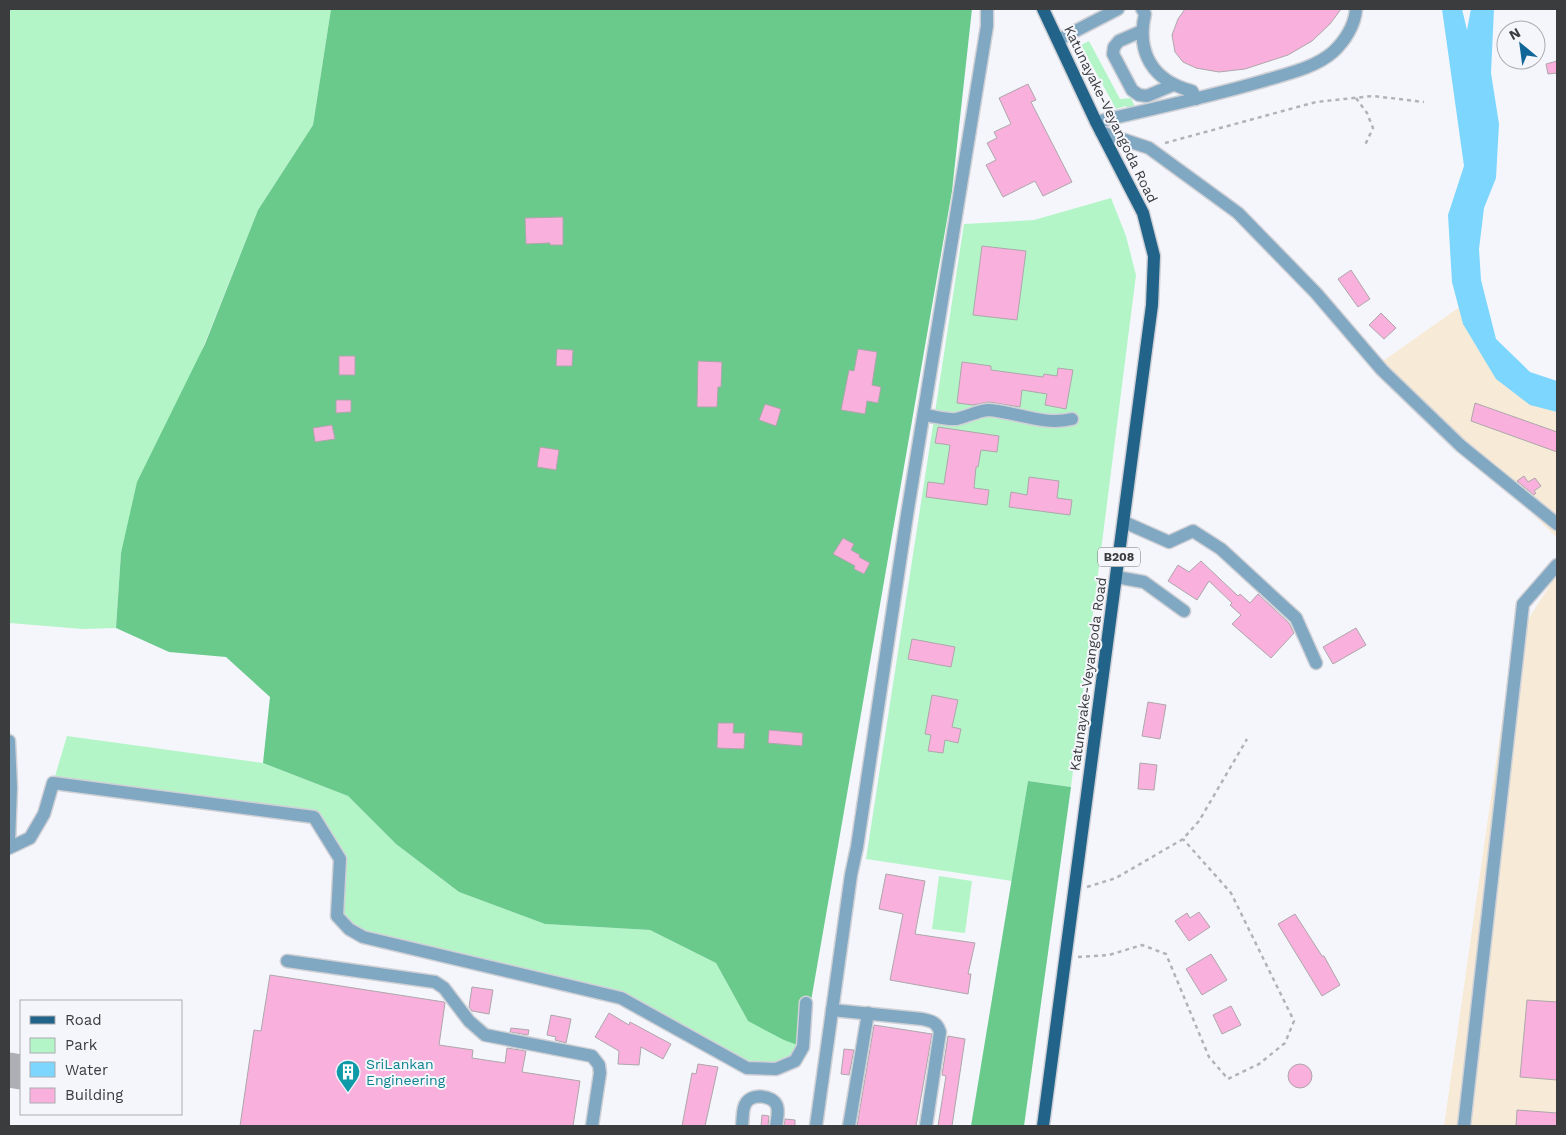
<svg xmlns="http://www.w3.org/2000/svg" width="1566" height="1135" viewBox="0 0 1566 1135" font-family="'Work Sans',sans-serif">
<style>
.industrial{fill:#f7ebd7}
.green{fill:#b4f5c8}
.forest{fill:#69ca8c}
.water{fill:#7cd6fe}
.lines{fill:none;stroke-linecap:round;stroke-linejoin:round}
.taxiway{stroke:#aeafb4;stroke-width:35}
.building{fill:#f9b0dd;stroke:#ada7aa}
.minor-casing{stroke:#d0d1d6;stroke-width:15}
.major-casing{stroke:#d0d1d6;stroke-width:15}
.path{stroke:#b2b3b7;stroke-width:2.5;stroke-dasharray:4 4;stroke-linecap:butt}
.minor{stroke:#80a8c2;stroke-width:12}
.major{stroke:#226489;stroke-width:12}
.labels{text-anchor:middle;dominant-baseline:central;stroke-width:4;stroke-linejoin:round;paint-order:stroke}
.shield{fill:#f5f6fc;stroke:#737477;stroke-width:1}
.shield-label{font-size:12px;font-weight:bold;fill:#3b3c3e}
.street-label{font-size:14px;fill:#3b3c3e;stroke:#f5f6fc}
.culture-label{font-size:14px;fill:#0d838f;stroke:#f5f6fc;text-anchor:start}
</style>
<rect width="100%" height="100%" fill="#f5f6fc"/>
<!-- industrial -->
<g class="industrial">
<path d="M1471,299L1482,342L1557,411V538L1380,363Z"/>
<path d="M1557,574V1126H1444L1513,643Z"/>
</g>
<!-- green -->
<g class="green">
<path d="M9,9H331L313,125L258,210L121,553L116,628L83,629L9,623Z"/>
<path d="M1089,41L1120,99L1131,98L1135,107L1128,109L1126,106L1116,109L1081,45Z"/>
<path d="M1111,198L1126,236L1136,275L1071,787L1028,781L1012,881L866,859L964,224L1034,220Z"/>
<path d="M67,736L263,763L348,796L396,844L459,892L545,924L650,930L716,963L748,1021L803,1047L795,1061L747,1068L621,998L363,937L337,916L340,859L314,817L53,783Z"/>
<path d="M939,876L972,881L965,933L932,929Z"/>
</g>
<!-- forest -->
<g class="forest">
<path d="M331,9H972L952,191L803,1047L784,1040L748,1021L716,963L650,930L545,924L459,892L396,844L348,796L263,763L270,697L226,657L169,652L116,628L121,553L137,482L205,344L258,210L313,125Z"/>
<path d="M1028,781L1071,787L1024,1126H971Z"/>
</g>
<!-- water -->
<path class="water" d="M1442,9H1462L1467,30L1471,9H1494L1491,73L1499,124L1496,178L1484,208L1479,249L1481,280L1496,339L1530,372L1557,381V412L1530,405L1496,379L1463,324L1452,282L1448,215L1464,166Z"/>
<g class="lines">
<!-- taxiway -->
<path class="taxiway" d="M9,1070L21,1072"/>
</g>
<!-- building -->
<g class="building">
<path d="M1185,9H1341L1330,24L1312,41L1288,55L1245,69L1219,72L1196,68L1183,62L1175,52L1172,35L1178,19Z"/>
<path d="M1557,61V73L1548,74L1546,64Z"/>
<path d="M1028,84L1036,100L1031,102L1072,182L1043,196L1035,181L1003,197L986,165L996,160L987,143L997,138L994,132L1011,124L999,98Z"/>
<path d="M563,217V245H550V243L526,244L525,218Z"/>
<path d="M982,246L1026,251L1017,320L973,315Z"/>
<path d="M1351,270L1370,299L1358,307L1338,279Z"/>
<path d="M1381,313L1396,328L1384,339L1369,325Z"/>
<path d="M557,349L573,350L572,366H556Z"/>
<path d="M858,349L877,352L872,385L881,387L878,403L867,401L865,414L841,410L849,370L854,371Z"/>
<rect x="339" y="356" width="16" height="19"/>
<path d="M698,361L722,362L721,387H718L717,407H697Z"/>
<path d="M962,362L991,366V370L1043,377L1044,374L1057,376L1058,368L1073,370L1066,409L1045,405L1047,394L1022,390L1020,407L989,402L973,405L957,403Z"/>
<path d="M336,400H351V412L336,413Z"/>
<path d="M1475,403L1557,432V452L1471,421Z"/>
<path d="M765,404L781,409L776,426L759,420Z"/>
<path d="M332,425L335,439L315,442L313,428Z"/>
<path d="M938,427L999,436L997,452L981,450L978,467H976L974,488L989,490L987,505L926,497L928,482L944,484L950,445L935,443Z"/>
<path d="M540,447L559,450L556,470L537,467Z"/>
<path d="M1524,476L1528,482L1535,478L1541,486L1534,491L1536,493L1534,495L1517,481Z"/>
<path d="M1029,477L1059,481L1057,498L1072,500L1070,515L1009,507L1011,492L1027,495Z"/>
<path d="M843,538L854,544L851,550L860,555L859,557L870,563L864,574L854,569L855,566L833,554Z"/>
<path d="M1201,561L1238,596L1240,594L1250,603L1258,594L1289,623L1294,633L1271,658L1232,624L1241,615L1230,605L1232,603L1209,581L1197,600L1168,581L1178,565L1189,572Z"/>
<path d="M1356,628L1366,645L1333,664L1323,647Z"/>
<path d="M912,639L955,647L951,667L908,659Z"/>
<path d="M932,695L958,700L952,727L961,729L958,743L945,740L943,753L928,751L931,735L925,734Z"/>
<path d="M1148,702L1166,705L1160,739L1142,736Z"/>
<path d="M718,723H734L733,733H745L744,749L717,748Z"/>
<path d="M769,730L803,733L802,746L768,743Z"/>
<path d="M1140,763L1157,765L1154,790L1138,789Z"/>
<path d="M886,874L925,881L915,934L975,943L968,974H971L968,994L890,980L903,914L879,909Z"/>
<path d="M1199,912L1210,927L1189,941L1175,921L1187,913L1190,918Z"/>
<path d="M1295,914L1322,956H1324L1340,985L1322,996L1278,924Z"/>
<path d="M1211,954L1227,980L1202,995L1186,969Z"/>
<path d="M270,975L444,1002L445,1003L439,1045L473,1050L472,1058L505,1063L507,1048L526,1051L522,1072L580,1081L573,1126H240L254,1030L261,1031Z"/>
<path d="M472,987L493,990L489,1014L472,1011L469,1007Z"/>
<path d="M1527,1000L1557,1002V1080L1520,1077Z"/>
<path d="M1231,1006L1241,1025L1222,1034L1213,1015Z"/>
<path d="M609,1013L629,1025L630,1022L671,1044L663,1059L641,1047L639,1065L618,1064L619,1051L595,1037Z"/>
<path d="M551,1015L571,1019L566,1043L555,1040L556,1037L547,1035Z"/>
<path d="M874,1025L932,1034L916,1126H857Z"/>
<path d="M511,1028L529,1030L528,1035L510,1032Z"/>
<path d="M948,1036L965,1039L952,1126H938L946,1076L942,1075Z"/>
<path d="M844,1049L854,1050L849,1075L841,1074Z"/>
<circle cx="1300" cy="1076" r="12"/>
<path d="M698,1064L718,1067L705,1126H682L692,1073L696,1074Z"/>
<path d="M1517,1110L1557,1113V1126H1516Z"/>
<path d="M762,1115L769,1116L768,1126H761Z"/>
<path d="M785,1119L795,1120V1126H784Z"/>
</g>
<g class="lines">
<defs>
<g id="minor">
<path d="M1142,9L1145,14C1136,53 1153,81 1192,91L1196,99"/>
<path d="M1142,31L1119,41L1114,47L1113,54L1132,90L1139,95L1147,96L1173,85"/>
<path d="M1058,40L1118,9"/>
<path d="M1096,122C1152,109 1208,97 1263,81C1286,74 1315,68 1333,52C1345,41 1355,25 1356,9"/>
<path d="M1101,132L1149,148L1238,213L1316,293L1382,370L1461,446L1557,524"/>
<path d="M924,415C934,416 946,420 956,419C967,417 977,411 988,410C1017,412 1043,426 1072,419"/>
<path d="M1124,522L1169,542L1193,531L1221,549L1296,618L1316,663"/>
<path d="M1116,577L1144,582L1184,611"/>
<path d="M9,741L11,787L9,843"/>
<path d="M9,848L30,838L44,814L53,783L314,817L340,859L337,916L349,929L363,937L621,998L747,1068L776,1069L795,1061L803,1047L806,1003"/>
<path d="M287,961L435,982L444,988L469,1021L485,1035L592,1056L599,1065L600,1073L592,1126"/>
<path d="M832,1010L922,1019C931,1021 937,1022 940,1032L926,1126"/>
<path d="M742,1126C743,1119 742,1108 746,1103C752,1093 773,1095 777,1106C779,1112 777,1120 776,1126"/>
<path d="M816,1126L851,875L857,847L907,515L987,26V9"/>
<path d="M849,1126L868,1013"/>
<path d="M1464,1126L1523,604L1557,565"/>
</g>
<path id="major" d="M1043,1126L1152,305L1154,256L1143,213L1096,122L1043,9"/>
</defs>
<!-- minor casing -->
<use href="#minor" class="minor-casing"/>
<!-- major casing -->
<use href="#major" class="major-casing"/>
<!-- path -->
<g class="path">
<path d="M1356,98L1367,113L1373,128L1365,145"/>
<path d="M1165,143L1316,102L1373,96L1424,102"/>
<path d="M1087,887L1116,878L1183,839L1199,821L1247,739"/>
<path d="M1078,957L1109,955L1142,945L1166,954L1209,1057L1228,1079L1259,1064L1285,1043L1294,1021L1231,893L1183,839"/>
</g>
<!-- minor -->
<use href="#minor" class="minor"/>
<!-- major -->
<use href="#major" class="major"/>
</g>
<!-- icons -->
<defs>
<symbol id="building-pin" viewBox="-11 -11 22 30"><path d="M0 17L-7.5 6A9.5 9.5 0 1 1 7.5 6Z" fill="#0f9aa8" stroke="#f5f6fc"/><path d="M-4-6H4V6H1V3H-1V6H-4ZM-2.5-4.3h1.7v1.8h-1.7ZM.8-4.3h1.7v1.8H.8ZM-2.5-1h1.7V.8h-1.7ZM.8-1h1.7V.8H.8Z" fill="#fff"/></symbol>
</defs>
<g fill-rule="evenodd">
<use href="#building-pin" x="334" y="1058" width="28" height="38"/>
</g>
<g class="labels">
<!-- shield labels -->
<rect class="shield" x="1098" y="547.5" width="42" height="19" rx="4"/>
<g class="shield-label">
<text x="1119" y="557">B208</text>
</g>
<!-- street labels -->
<g class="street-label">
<text transform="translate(1111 114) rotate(64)">Katunayake-Veyangoda Road</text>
<text transform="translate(1088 674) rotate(-82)">Katunayake-Veyangoda Road</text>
</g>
<!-- culture labels -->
<g class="culture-label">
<text x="366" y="1064">SriLankan<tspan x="366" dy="16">Engineering</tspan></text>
</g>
</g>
<!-- border -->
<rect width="1566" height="1135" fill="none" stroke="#3b3c3e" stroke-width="20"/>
<!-- legend -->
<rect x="20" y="1000" width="162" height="115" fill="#f5f6fc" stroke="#abacb0"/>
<rect x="30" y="1016" width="25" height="8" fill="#226489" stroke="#abacb0"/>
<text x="65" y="1025" font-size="15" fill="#3b3c3e">Road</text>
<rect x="30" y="1038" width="25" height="15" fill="#b4f5c8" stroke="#abacb0"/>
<text x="65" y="1050" font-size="15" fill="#3b3c3e">Park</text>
<rect x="30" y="1062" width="25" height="15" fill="#7cd6fe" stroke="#abacb0"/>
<text x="65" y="1075" font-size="15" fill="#3b3c3e">Water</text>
<rect x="30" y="1088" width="25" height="15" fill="#f9b0dd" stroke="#abacb0"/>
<text x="65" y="1100" font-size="15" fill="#3b3c3e">Building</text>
<!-- north arrow -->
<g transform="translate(1521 45) rotate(331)"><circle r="24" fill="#f5f6fc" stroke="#abacb0"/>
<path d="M0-4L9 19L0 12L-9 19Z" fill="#106797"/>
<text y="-8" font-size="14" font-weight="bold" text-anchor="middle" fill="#3b3c3e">N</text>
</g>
</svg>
